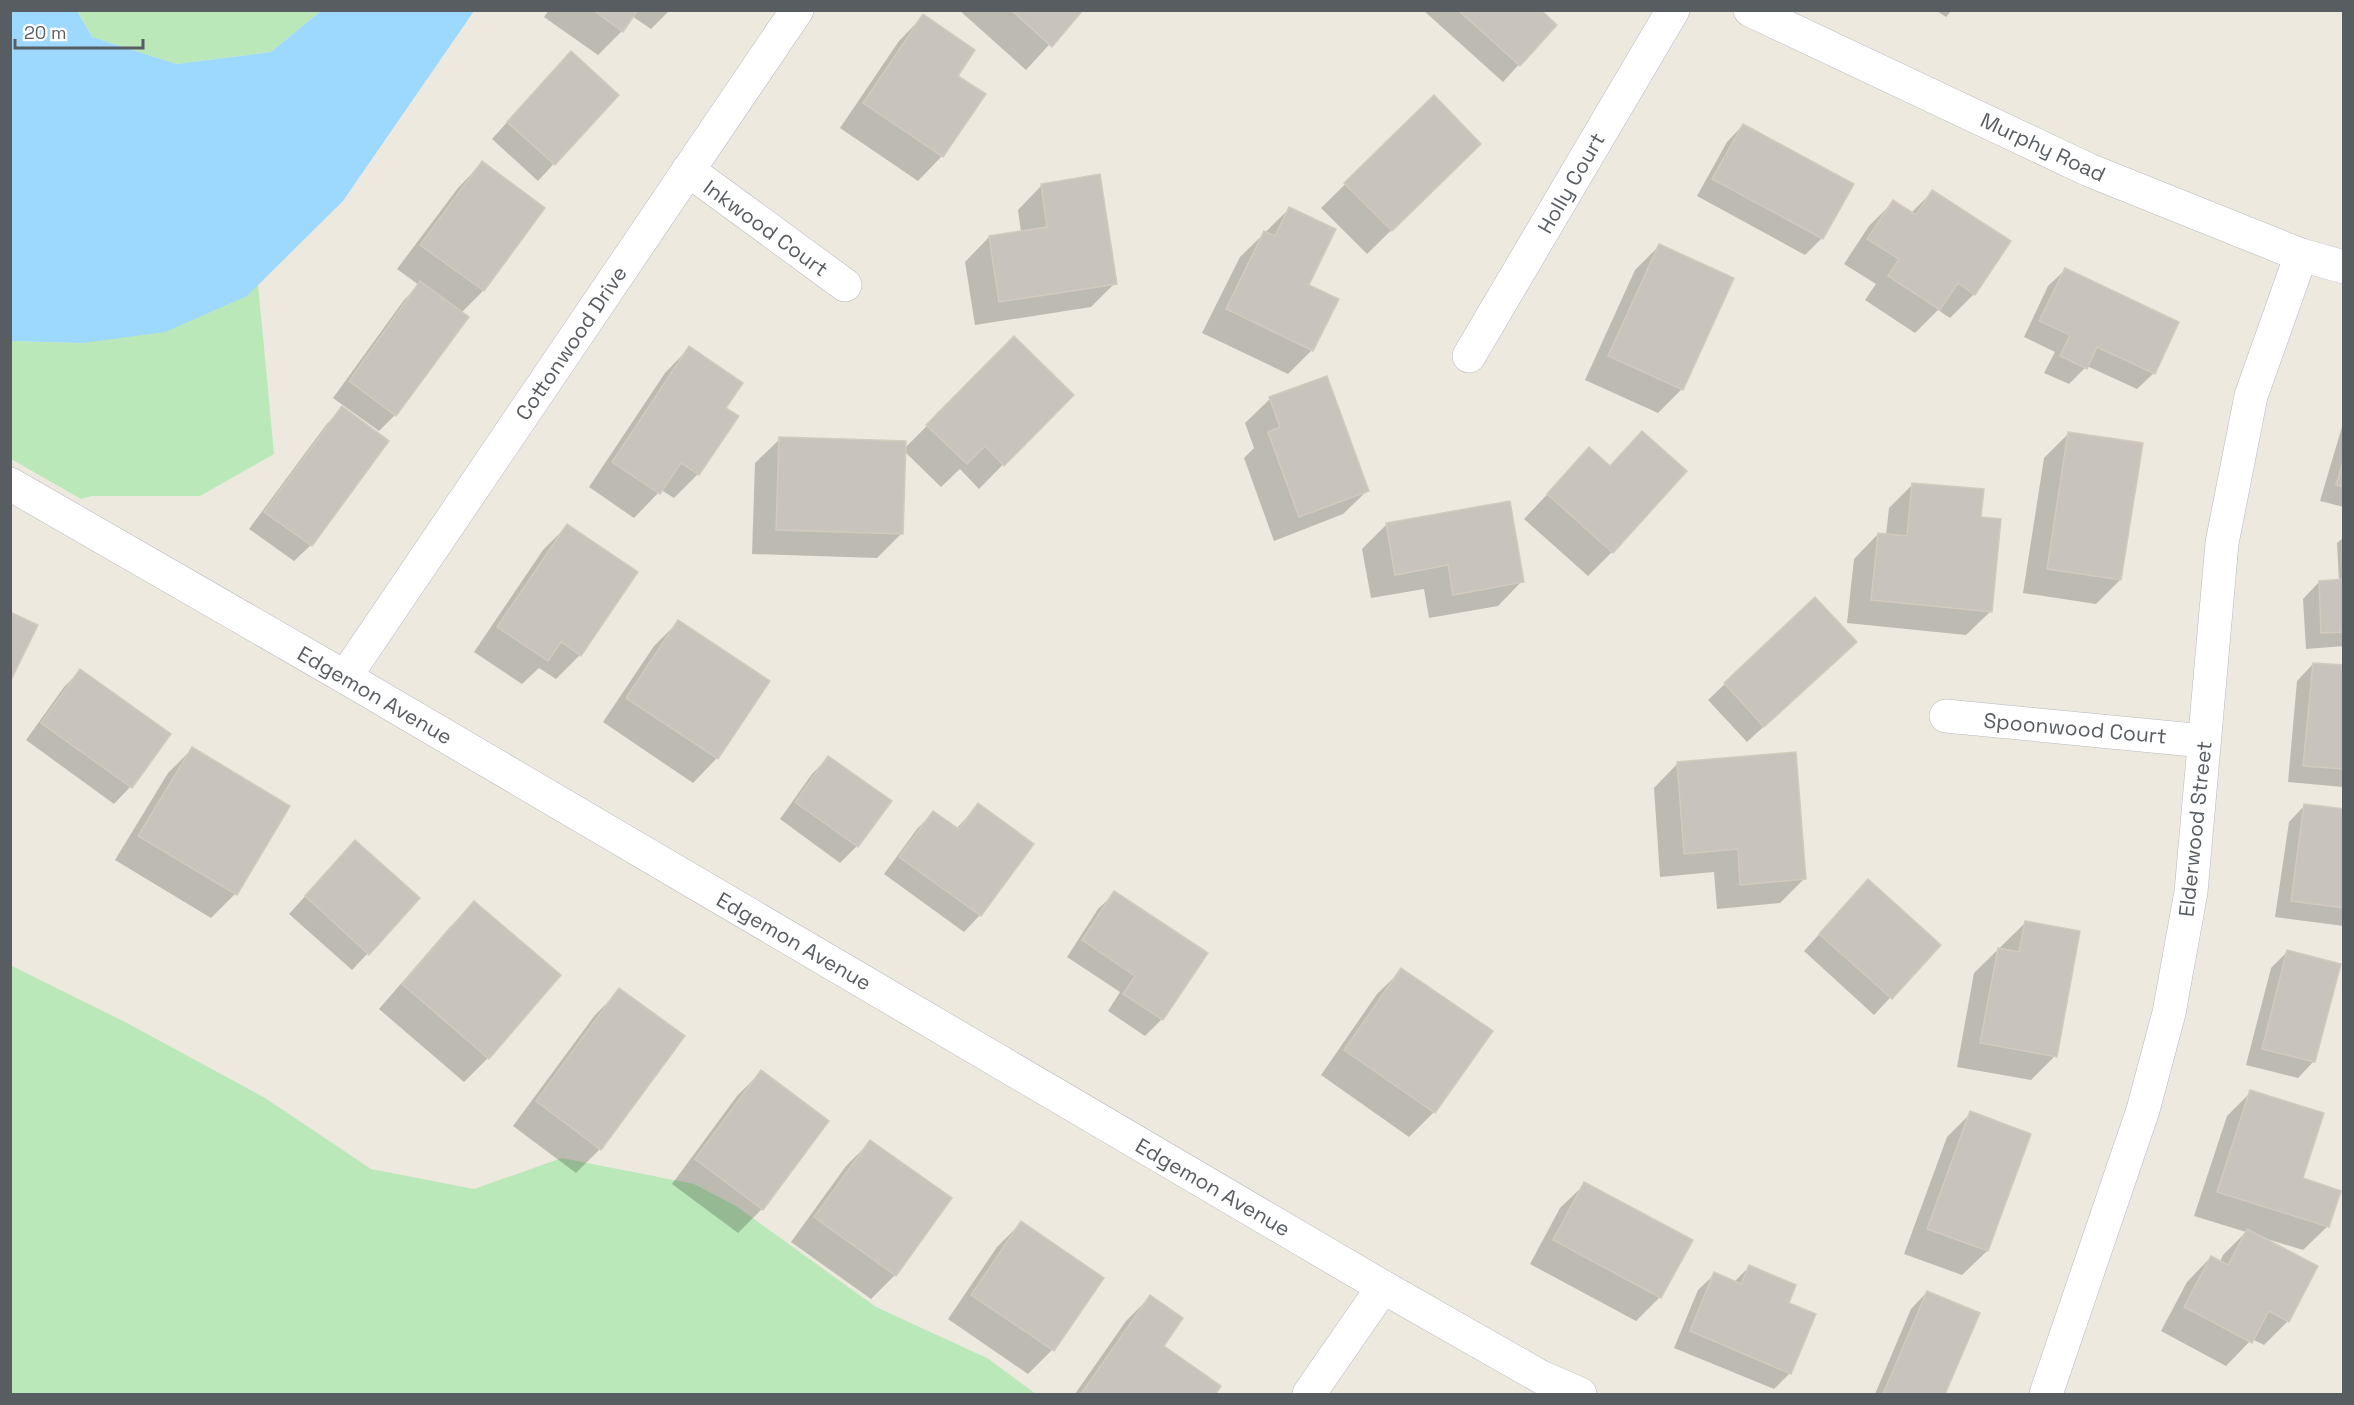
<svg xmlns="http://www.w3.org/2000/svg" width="2354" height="1405" viewBox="0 0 2354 1405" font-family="'Space Grotesk',sans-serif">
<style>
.green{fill:#bbe8b8}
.water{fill:#9dd9ff}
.shadow{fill:#0003}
.building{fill:#c8c3bc;stroke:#d2cabd;stroke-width:1.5}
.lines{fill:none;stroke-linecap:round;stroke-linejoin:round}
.minor-casing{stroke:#b5b8be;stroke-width:34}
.minor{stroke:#fff;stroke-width:33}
.labels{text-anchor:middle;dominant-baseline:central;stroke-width:6;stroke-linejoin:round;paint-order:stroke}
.street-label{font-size:21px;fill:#585d62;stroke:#fff}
</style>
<rect width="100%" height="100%" fill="#ede9df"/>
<!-- green -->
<g class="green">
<path d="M77,11H321L271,52L176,64L92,37Z"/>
<path d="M258,284L274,454L200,496H92L81,499L11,459V341L83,343L246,296Z"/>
<path d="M10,965L127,1023L265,1098L371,1169L474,1189L562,1158L694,1184L736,1206L876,1307L987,1358L1036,1394H11Z"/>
</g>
<!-- water -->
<path class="water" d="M11,10L77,11L92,37L176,64L271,52L321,11H474L343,201L247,296L165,332L83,343L11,341Z"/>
<!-- shadow -->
<g class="shadow">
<path d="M549,10H670L651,29L632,16L622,31L598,55L544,17Z"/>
<path d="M959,10H1081L1026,70Z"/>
<path d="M1423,10H1539L1555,25L1503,82Z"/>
<path d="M1935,10H1952L1946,17Z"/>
<path d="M923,16L956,76L942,156L918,181L840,128L899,41Z"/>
<path d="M555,69L617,95L538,181L492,139Z"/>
<path d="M1434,97L1479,144L1367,254L1321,208Z"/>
<path d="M1743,125L1852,185L1822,238L1805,255L1697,196L1727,142Z"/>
<path d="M482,163L543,209L483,291L461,313L395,415L379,431L333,398L404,300L419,285L397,269L458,188Z"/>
<path d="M1042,185L1115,283L1091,307L975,325L965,262L989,237L1021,232L1018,210Z"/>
<path d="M1932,192L1974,294L1950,318L1938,310L1915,333L1865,300L1876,284L1844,264L1869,226L1893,202L1911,213Z"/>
<path d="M1289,209L1307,285L1312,350L1288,374L1202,333L1240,257Z"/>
<path d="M1659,246L1682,389L1658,413L1585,380L1635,270Z"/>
<path d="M2065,270L2154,373L2137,389L2087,366L2069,384L2044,373L2055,352L2024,337L2048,286Z"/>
<path d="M1014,338L1071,395L979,489L960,469L941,487L904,451L902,533L877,558L752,554L755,463L780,439L904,449Z"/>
<path d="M689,348L724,409L737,417L698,474L674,498L661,490L634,518L589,487L665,373Z"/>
<path d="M1326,378L1368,490L1343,514L1274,541L1244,458L1254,448L1245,423L1270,399Z"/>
<path d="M342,408L387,441L311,545L294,561L249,529L326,425Z"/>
<path d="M2344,420V507L2320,501Z"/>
<path d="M1642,433L1612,552L1588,576L1524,519L1589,450L1609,467Z"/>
<path d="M2068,434L2120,580L2096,604L2023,593L2044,458Z"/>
<path d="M1913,484L1980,518L1991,611L1966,635L1847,623L1854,559L1878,534L1886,535L1889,508Z"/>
<path d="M1387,524L1522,581L1498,606L1429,618L1424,589L1371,598L1362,549Z"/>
<path d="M567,526L580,655L556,679L539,668L522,684L474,652L543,550Z"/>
<path d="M2344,537V646L2306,649L2303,599L2319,582L2339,581L2337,543Z"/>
<path d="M1815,599L1838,658L1747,742L1708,700Z"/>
<path d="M678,622L768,682L717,758L693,783L603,722L654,646Z"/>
<path d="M2313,664L2344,667L2343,787L2288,782L2297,681Z"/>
<path d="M80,671L168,735L130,787L114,804L26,740L64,687Z"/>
<path d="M192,749L235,894L211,918L115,860L168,773Z"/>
<path d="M828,758L890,802L857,846L840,863L780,819L812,774Z"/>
<path d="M1678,763L1804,879L1780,903L1717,909L1714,872L1660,877L1654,788Z"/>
<path d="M978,805L1031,844L980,915L964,932L884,874L917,829L933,813L956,829Z"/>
<path d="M2305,805L2344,811V926L2275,917L2289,822Z"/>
<path d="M339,859L368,953L352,970L289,914Z"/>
<path d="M1115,893L1206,953L1162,1019L1145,1036L1108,1011L1120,992L1067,957L1098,909Z"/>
<path d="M1852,898L1939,945L1874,1015L1804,951Z"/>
<path d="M474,903L488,1058L464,1082L379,1009L450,927Z"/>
<path d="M2025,923L2055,1056L2031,1080L1957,1067L1974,973Z"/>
<path d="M2288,951L2314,1061L2298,1078L2246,1065L2271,968Z"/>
<path d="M1402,970L1491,1032L1434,1112L1409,1137L1321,1075L1377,994Z"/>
<path d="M620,990L600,1149L576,1173L513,1126L595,1015Z"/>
<path d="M761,1072L762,1209L738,1233L672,1184L737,1096Z"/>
<path d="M2251,1092L2328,1226L2303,1250L2267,1239L2288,1321L2264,1345L2252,1339L2226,1366L2161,1331L2187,1282L2211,1257L2220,1262L2223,1255L2246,1232L2194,1216L2227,1116Z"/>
<path d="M1971,1113L2029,1134L1987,1251L1962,1275L1904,1254L1947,1137Z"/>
<path d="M870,1142L895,1275L871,1299L791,1242L846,1166Z"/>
<path d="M1585,1184L1660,1297L1636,1321L1530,1264L1560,1208Z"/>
<path d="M1021,1223L1052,1350L1028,1374L948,1319L997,1247Z"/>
<path d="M1749,1267L1787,1304L1790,1373L1774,1389L1674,1348L1698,1290L1715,1274L1734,1282Z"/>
<path d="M1927,1292L1978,1313L1944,1394H1875L1911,1309Z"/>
<path d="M1150,1297L1162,1346L1219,1387L1214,1394H1075L1126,1321Z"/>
</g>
<!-- building -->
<g class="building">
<path d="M593,10H638L623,32Z"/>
<path d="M1011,10H1083L1052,47Z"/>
<path d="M1458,10H1541L1557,25L1520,66Z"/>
<path d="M923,14L975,50L958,76L986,94L943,157L863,103Z"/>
<path d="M571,51L619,95L555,165L507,122Z"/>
<path d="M1434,95L1481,144L1392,231L1344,183Z"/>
<path d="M1743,124L1854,184L1823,239L1712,179Z"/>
<path d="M482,161L545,208L484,291L420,245Z"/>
<path d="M1100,174L1117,284L999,302L989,236L1047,227L1041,184Z"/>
<path d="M1932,190L2011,241L1975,295L1958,283L1940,310L1888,276L1899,259L1867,239L1893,200L1916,215Z"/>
<path d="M1289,207L1336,229L1309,285L1339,299L1313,351L1226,309L1264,231L1275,236Z"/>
<path d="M1659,244L1734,278L1683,390L1608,356Z"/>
<path d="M2065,268L2179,322L2155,374L2097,347L2087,369L2060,356L2070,335L2039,321Z"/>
<path d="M420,281L469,317L396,416L349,381Z"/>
<path d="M1014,336L1074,395L1004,466L985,446L967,464L926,425Z"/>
<path d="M689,346L743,383L726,408L739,416L699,475L681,463L660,494L612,462Z"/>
<path d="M1327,376L1369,491L1299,517L1268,432L1280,427L1269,397Z"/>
<path d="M342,406L389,441L312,546L264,512Z"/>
<path d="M1642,431L1687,471L1613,553L1547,494L1589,447L1610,466Z"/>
<path d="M2068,432L2143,443L2121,580L2047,569Z"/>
<path d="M779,437L906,441L903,534L776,530Z"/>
<path d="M2344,458V487L2336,485Z"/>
<path d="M1912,483L1984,489L1981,517L2001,519L1992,612L1871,600L1878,533L1907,536Z"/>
<path d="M1510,501L1524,582L1453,595L1448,565L1395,575L1386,523Z"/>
<path d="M567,524L638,572L581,656L561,642L548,661L497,627Z"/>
<path d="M2344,579V632L2321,633L2319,581Z"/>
<path d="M1815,597L1857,642L1764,727L1724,683Z"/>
<path d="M10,612L38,625L10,682Z"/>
<path d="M678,620L770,681L718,759L626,698Z"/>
<path d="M2313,663L2344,665V769L2303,766Z"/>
<path d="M80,669L171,734L132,788L41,723Z"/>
<path d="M192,747L290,806L237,895L138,836Z"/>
<path d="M1796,752L1806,879L1740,885L1738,849L1684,854L1677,762Z"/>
<path d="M828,756L892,801L858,847L795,802Z"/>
<path d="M978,803L1034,844L981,916L899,857L933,811L959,829Z"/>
<path d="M2304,804L2344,809V908L2291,901Z"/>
<path d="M355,840L420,898L369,955L305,896Z"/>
<path d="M1868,879L1941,945L1892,999L1819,934Z"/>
<path d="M1114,891L1208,953L1163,1020L1123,994L1135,976L1082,940Z"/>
<path d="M474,901L561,975L489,1059L402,984Z"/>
<path d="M2025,921L2080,931L2057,1057L1980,1043L1998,948L2019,952Z"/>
<path d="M2287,950L2341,964L2315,1062L2262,1049Z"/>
<path d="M1401,968L1493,1031L1435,1113L1344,1050Z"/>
<path d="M619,988L685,1036L601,1150L536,1101Z"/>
<path d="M761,1070L829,1121L763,1210L695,1159Z"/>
<path d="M2250,1090L2324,1113L2303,1178L2341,1191L2329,1227L2217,1192Z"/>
<path d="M1970,1111L2031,1134L1988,1251L1927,1229Z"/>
<path d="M870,1140L952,1198L896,1276L814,1217Z"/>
<path d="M1584,1182L1693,1240L1661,1298L1553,1240Z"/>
<path d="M1021,1221L1104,1278L1054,1351L971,1295Z"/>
<path d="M2247,1229L2318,1266L2289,1322L2269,1311L2252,1343L2184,1307L2211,1256L2228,1265Z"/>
<path d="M1749,1265L1796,1285L1789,1303L1816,1314L1791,1374L1690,1331L1714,1272L1741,1284Z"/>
<path d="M1927,1291L1980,1313L1945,1394H1883Z"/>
<path d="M1150,1295L1183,1318L1164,1346L1221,1386L1216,1394H1081Z"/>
</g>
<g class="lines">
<defs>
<g id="minor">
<path d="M1750,10L2089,170L2301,255L2344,267"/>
<path d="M688,170L845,285"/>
<path d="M1469,356L1673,10"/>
<path d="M10,484L345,677L1383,1287L1541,1377L1580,1394"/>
<path d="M345,677L797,10"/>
<path d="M1946,716L2204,741"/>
<path d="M1309,1394L1383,1287"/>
<path d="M2046,1394L2143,1110L2169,1013L2191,892L2222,543L2251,396L2301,255"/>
</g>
</defs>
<!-- minor casing -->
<use href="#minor" class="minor-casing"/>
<!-- minor -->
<use href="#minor" class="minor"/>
</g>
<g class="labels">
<!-- street labels -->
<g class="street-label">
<text transform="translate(2043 147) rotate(25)">Murphy Road</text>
<text transform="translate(1571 183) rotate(-60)">Holly Court</text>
<text transform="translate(766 228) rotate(36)">Inkwood Court</text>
<text transform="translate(571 343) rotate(-56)">Cottonwood Drive</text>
<text transform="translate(375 695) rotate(30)">Edgemon Avenue</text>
<text transform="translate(2075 728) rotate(5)">Spoonwood Court</text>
<text transform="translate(2195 829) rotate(-84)">Elderwood Street</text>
<text transform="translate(794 941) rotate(30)">Edgemon Avenue</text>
<text transform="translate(1213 1187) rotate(30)">Edgemon Avenue</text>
</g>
</g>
<!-- border -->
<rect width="2354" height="1405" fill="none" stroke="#585d62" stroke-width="24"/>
<!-- scale -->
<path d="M15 39v9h128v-9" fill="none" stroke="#585d62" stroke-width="3"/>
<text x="24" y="39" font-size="18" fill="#585d62" stroke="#ffffff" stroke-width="4.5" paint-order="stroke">20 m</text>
</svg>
